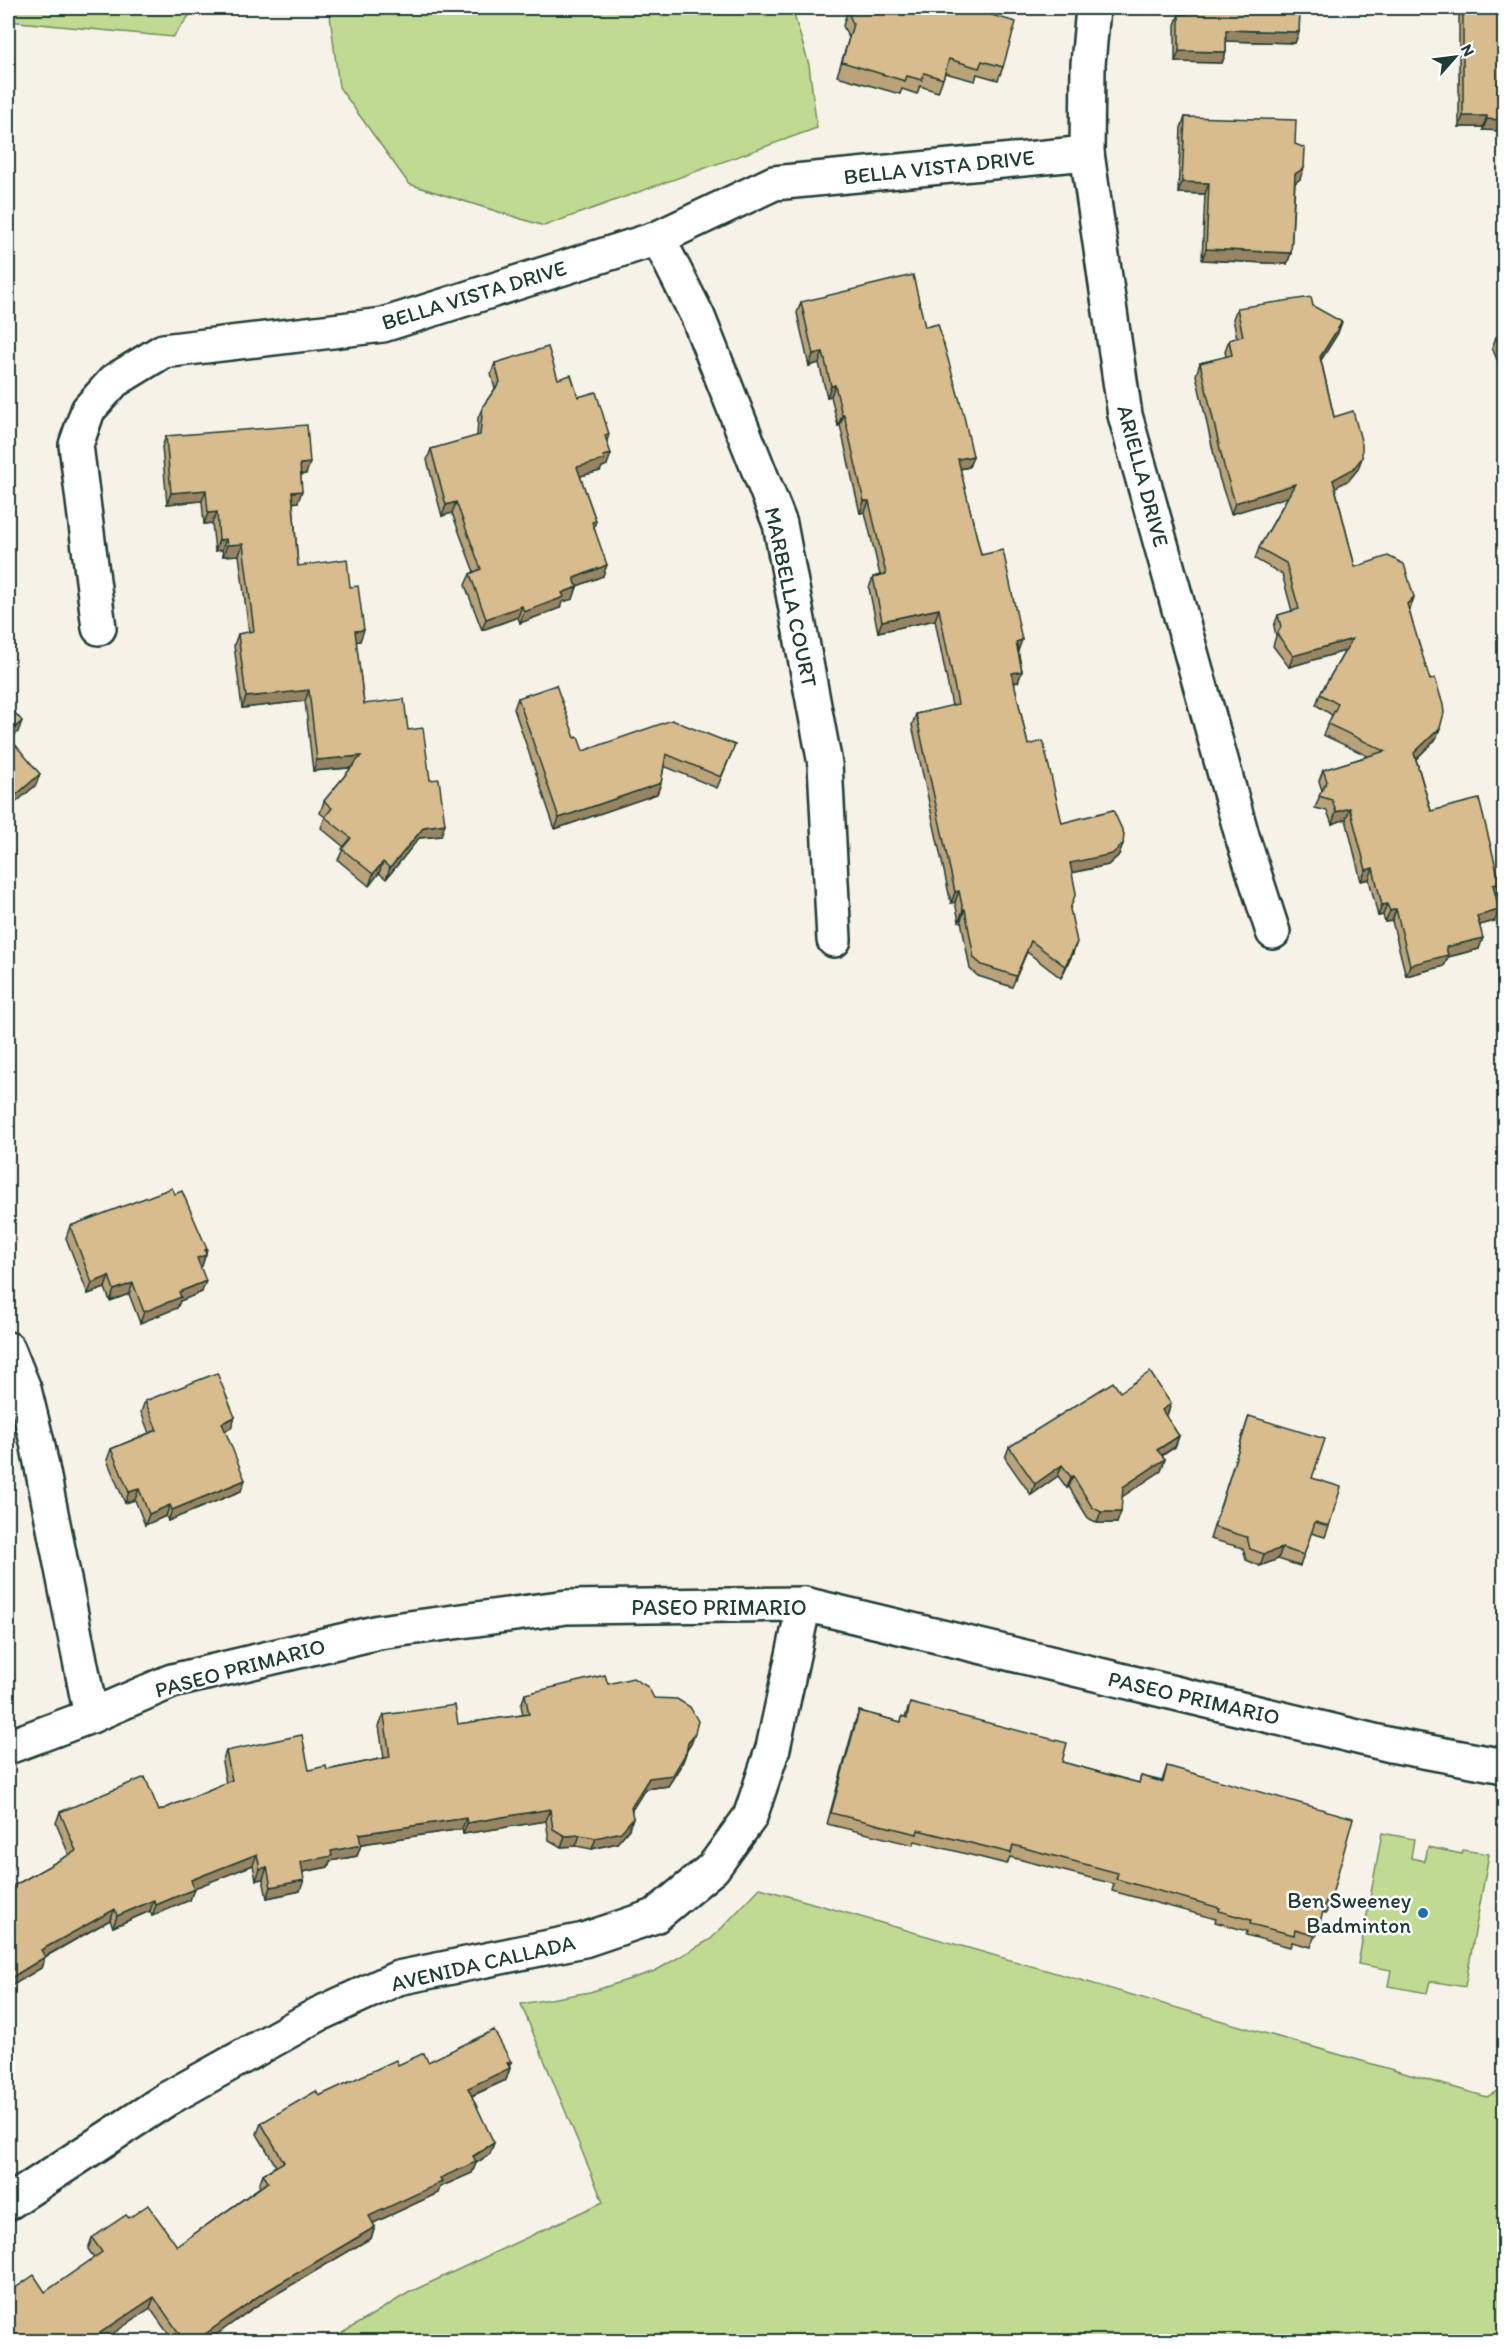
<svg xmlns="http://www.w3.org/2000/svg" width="1512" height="2349" viewBox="0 0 1512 2349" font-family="Itim,sans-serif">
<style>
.green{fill:#c0da91;stroke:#708c62;stroke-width:1.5}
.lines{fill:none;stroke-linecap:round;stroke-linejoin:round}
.minor-casing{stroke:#1f3d34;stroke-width:38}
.minor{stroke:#fff;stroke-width:33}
.wall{fill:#baa279;stroke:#1f3d34;stroke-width:1.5}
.shaded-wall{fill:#978463;stroke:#1f3d34;stroke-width:1.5}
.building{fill:#d8bc8d;stroke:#1f3d34;stroke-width:1.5}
.poi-dot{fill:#1f6fb2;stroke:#fff;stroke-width:2}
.labels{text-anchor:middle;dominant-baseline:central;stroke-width:5;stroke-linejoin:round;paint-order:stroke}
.street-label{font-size:22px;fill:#1f3d34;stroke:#fff}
.poi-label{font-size:22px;fill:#1f3d34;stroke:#fff;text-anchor:end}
</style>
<rect width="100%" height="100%" fill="#f7f2e8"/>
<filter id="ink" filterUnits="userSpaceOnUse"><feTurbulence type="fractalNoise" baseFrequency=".0167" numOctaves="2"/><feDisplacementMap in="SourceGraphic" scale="12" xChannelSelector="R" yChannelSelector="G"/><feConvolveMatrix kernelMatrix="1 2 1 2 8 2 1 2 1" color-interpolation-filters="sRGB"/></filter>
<g filter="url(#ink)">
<!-- green -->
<g class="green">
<path d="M8,8H195L173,37L8,21Z"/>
<path d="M329,8H792L809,65L817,128L544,226L409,184L339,87Z"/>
<path d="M1382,1833L1414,1839L1411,1858L1425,1861L1428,1847L1462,1854L1463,1850L1489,1854L1465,1987L1430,1981L1427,1993L1388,1986L1391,1970L1358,1964Z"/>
<path d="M760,1888L1487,2097L1504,2087V2341H329L408,2293L603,2202L521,2004L590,1992L655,1971L711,1939Z"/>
</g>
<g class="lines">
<defs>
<g id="minor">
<path d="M1093,8L1088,64L1087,153L1125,415L1243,839L1273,932"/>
<path d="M658,238L698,317L780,524L825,764L834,940"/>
<path d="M99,628L76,445L88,410L114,381L163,351L383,325L658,238L774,183L1087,153"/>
<path d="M8,1349L24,1389L37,1442L91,1716"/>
<path d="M8,1747L91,1716L172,1681L379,1632L567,1607L804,1604L1391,1745L1504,1766"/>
<path d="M8,2203L167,2099L319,2014L398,1978L584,1940L655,1916L713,1868L750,1817L773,1748L804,1604"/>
</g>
</defs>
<!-- minor casing -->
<use href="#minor" class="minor-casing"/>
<!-- minor -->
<use href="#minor" class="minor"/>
</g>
<!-- wall -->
<g class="wall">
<path d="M848,8H967L1003,67L998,80L977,74L975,81L945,73L938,92L920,86L917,94L902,89L900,94L837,76L849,38L843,26Z"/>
<path d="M1183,8H1300L1299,32L1295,43L1226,41V52L1222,63L1175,62V25L1179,14H1183Z"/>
<path d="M1459,8H1504V131L1483,130V127H1459Z"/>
<path d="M1185,117L1295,144L1300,179L1295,183L1291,253L1287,264L1202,260L1205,194L1178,193L1181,128Z"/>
<path d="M801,302L925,327L973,456L969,467L960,469L981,555L1018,651L1022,671L1018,682L1014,683L1028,745L1062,823L1123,844L1119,855L1108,865L1072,873L1070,909L1073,953L1061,978L1027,952L1012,987L978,976L970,969L961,920L959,921L955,902L951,903L912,725L916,714L952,706L935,620L878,632L869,588L873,577L880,575L865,512L860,513L840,425L838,426L831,396L827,397L819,363L809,366L797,313Z"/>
<path d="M1313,306L1338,333L1321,360L1334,417L1358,469L1349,480L1335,487L1355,567L1414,597L1410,608L1409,610L1440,728L1436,739L1416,759L1431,811L1500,883L1496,894L1495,895V921L1480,925L1479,949L1448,957L1444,966L1406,976L1392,921L1385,922L1383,915L1378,916L1369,879L1361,881L1346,819L1332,824L1327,811L1315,808L1322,790L1319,781L1323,770L1368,756L1323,735L1332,715L1316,705L1320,694L1345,651L1289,667L1273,646L1276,636L1274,626L1278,615L1292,611L1282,574L1255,559L1259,548L1288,496L1231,514L1219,477L1196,375L1200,363L1226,357L1225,351L1229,340L1237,338L1233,319L1237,308Z"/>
<path d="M1504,333V375L1492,348L1496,337Z"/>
<path d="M495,363L558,379L578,397L609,434L607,441V465L602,467L600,471L580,476L596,521L594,527L603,576L577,586V587L573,599L562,602L560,608L520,623L518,617L482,630L465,585L470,574L474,572L452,513L442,516L427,460L431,449L477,436L478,418L483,406L495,389L491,374Z"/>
<path d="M166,436L306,474L301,475L298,502L293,503L298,566L350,587L360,641L356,642L364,704L408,730L430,780L441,836L419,838L386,879L379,873L369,886L338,860L344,847L321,828L325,817L320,813L324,801L351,768L313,771L305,701L242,708L234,645L238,634L249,632L239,555L223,556L222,550L215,551L212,523L204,524L202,501L167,504L162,447Z"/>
<path d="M518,698L575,738L583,751L735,745L717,788L664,766L661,783L657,794L555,829L514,709Z"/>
<path d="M175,1194L206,1253L202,1266H200L202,1292L180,1301L177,1308L140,1323L129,1294L110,1301L105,1288L88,1294L66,1238L70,1226Z"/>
<path d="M1120,1392L1171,1404L1167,1415L1166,1416L1179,1436L1175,1447L1162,1456L1165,1459L1161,1471L1122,1496L1117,1523H1097L1088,1518L1069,1487L1067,1488L1058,1476L1031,1495L1005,1458L1009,1447Z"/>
<path d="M145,1401L231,1428L225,1431L241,1491L168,1521L166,1516L145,1525L135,1500L125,1503L107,1460L111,1449L149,1433L141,1412Z"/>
<path d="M1249,1416L1312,1478L1329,1526L1325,1537L1311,1533L1300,1566L1278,1559L1260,1566L1246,1560L1243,1548L1210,1539Z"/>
<path d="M608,1684L654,1698L695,1733L691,1744L687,1750L682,1764L668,1786L645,1789L631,1811L629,1829L617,1843L592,1849L576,1846L561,1847L549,1840L546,1821L463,1834L462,1829L361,1844L357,1856L330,1861L328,1867L303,1872L300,1891L267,1898L263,1879L256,1880L253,1865L194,1888L190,1900L152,1916L150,1911L113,1927L110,1920L45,1957L41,1968L8,1988V1889L69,1855L56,1823L60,1812L159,1811L226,1783L222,1762L226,1751L309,1770H327L384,1758L379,1726L384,1715L458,1724L523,1715L521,1705L525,1694Z"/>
<path d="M910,1703L1062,1762L1139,1783L1141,1776L1162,1781L1167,1766L1330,1902L1326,1913L1322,1912L1311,1947L1292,1942L1290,1947L1246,1935L1247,1931L1215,1922L1216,1919L1112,1891L1114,1884L1010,1857L1007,1864L915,1841L913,1845L827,1824L855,1722L859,1711L900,1722L905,1717Z"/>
<path d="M1504,1958V1978L1501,1977Z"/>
<path d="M428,2062H511L509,2066L510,2068L506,2080L472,2096L490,2154L476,2163L472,2173L440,2187L438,2193L373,2223L375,2227L371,2238L256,2306L206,2342H174L150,2308L104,2339L45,2292L94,2258L88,2249L92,2238L129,2218L177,2246L260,2187L259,2185L263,2174L276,2166L257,2134L261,2123L319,2096L398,2065Z"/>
</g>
<!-- shaded-wall -->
<g class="shaded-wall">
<path d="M1226,30L1299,32L1295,43L1222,41Z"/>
<path d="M1179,51L1226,52L1222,63L1175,62Z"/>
<path d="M1463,116H1487L1483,127H1459Z"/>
<path d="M1487,119L1504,120V131L1483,130Z"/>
<path d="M1304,168L1300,179L1291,186L1295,174Z"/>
<path d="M1182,182L1209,183L1205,194L1178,193Z"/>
<path d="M1206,249L1291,253L1287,264L1202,260Z"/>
<path d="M1342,322L1338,333L1316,368L1320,357Z"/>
<path d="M823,352L819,363L809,366L813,354Z"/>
<path d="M835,385L831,396L827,397L831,386Z"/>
<path d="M844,414L840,425L838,426L842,415Z"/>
<path d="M611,454L607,465L602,467L600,471L573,478L577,467L603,456Z"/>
<path d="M973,456L969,467L954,470L958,459Z"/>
<path d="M1362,458L1358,469L1349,480L1329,491L1333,480Z"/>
<path d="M310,463L306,474L296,475L300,464Z"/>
<path d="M1295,484L1291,496L1231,514L1235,503Z"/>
<path d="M206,490L202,501L167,504L171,493Z"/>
<path d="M302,491L298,502L288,503L292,492Z"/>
<path d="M864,501H869L865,512L860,513Z"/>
<path d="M456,502L452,513L442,516L446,505Z"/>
<path d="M217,512L212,523L204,524L208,513Z"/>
<path d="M226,539L222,550L215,551L219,540Z"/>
<path d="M243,544L239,555L223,556L227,545Z"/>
<path d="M607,565L603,576L570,589L574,578Z"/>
<path d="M577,587L573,599L562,602L560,608L520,623L524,612L562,593Z"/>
<path d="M1414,597L1410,608L1403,616L1407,604Z"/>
<path d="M522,606L518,617L482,630L486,619Z"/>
<path d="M939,609L935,620L878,632L882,621Z"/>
<path d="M364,630L360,641L351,642L355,631Z"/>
<path d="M1352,639L1348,650L1289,667L1293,656Z"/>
<path d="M1022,640L1018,651L1016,642Z"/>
<path d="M1022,671L1018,682L1008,684L1012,673Z"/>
<path d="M309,690L305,701L242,708L246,697Z"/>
<path d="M22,721L18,732L8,741V734Z"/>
<path d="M1440,728L1436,739L1410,765L1414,753Z"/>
<path d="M361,756L357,767L313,771L317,760Z"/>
<path d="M40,774L36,785L8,809V802Z"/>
<path d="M661,783L657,794L555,829L559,818Z"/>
<path d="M1350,808L1346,819L1332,824L1336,812Z"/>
<path d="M445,824L441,836L419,838L386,879L390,868L424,827Z"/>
<path d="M1123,844L1119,855L1108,865L1065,874L1070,863Z"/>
<path d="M383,862L379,873L369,886L373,874Z"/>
<path d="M1373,868L1369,879L1361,881L1366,870Z"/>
<path d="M1500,883L1496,894L1489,896L1493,885Z"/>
<path d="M959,891L955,902L951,903L955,892Z"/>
<path d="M1387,904L1383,915L1378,916L1382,905Z"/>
<path d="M965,909L961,920L959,921L963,910Z"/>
<path d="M1396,909L1392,921L1385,922L1390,911Z"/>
<path d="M1499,910L1495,921L1473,927L1477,916Z"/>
<path d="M1483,938L1479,949L1448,957L1444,966L1406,976L1410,965L1446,947Z"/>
<path d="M1077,942L1073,953L1061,978L1065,966Z"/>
<path d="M207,1249L202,1266L193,1269L197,1258Z"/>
<path d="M109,1276L105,1288L88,1294L92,1283Z"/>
<path d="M206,1281L202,1292L180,1301L177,1308L140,1323L144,1312L179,1292Z"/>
<path d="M133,1283L129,1294L110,1301L114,1290Z"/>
<path d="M1171,1404L1167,1415L1158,1421L1162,1410Z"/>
<path d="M235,1417L231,1428L218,1434L222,1423Z"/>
<path d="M1179,1436L1175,1447L1153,1461L1157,1450Z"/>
<path d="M1165,1459L1161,1471L1119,1499L1123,1487Z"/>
<path d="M1062,1465L1058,1476L1031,1495L1035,1484Z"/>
<path d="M1073,1476L1069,1487L1067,1488L1071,1477Z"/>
<path d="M245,1480L241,1491L168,1521L172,1510Z"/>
<path d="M139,1489L135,1500L125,1503L129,1492Z"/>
<path d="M170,1505L166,1516L145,1525L149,1514Z"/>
<path d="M1101,1512H1121L1117,1523H1097Z"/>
<path d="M1282,1548L1278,1559L1260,1566L1264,1554Z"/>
<path d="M695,1733L691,1744L684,1755L688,1743Z"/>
<path d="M686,1753L682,1764L668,1786L645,1789L627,1818L631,1807L649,1778Z"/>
<path d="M550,1809L546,1821L463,1834L467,1823Z"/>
<path d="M466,1818L462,1829L355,1845L359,1834Z"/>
<path d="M633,1818L629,1829L617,1843L592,1849L596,1838Z"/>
<path d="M580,1835L576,1846L561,1847L565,1836Z"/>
<path d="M361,1845L357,1856L330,1861L328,1867L297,1873L301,1862L331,1851Z"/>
<path d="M257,1854L253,1865L187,1891L191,1880Z"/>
<path d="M267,1867L263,1879L256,1880L260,1869Z"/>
<path d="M304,1880L300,1891L267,1898L271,1887Z"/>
<path d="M194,1889L190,1900L152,1916L156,1905Z"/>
<path d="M154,1900L150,1911L113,1927L117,1916Z"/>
<path d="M115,1909L110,1920L37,1961L41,1950Z"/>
<path d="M45,1957L41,1968L8,1988V1982L9,1979Z"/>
<path d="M511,2062L508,2070L510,2068L506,2080L464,2099L468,2088Z"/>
<path d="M494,2143L490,2154L476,2163L472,2173L440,2187L438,2193L365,2227L369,2216L440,2178Z"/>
<path d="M375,2227L371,2238L256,2306L206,2342H194L260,2295Z"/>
<path d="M154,2297L150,2308L101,2342L100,2333Z"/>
</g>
<!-- building -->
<g class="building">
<path d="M849,8H967L1016,22L1003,67L982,61L979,68L949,59L943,79L924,73L922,80L907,76L905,81L842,62L853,24L848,12Z"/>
<path d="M1187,8H1300L1299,32L1226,30V52L1179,51V14H1187Z"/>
<path d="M1463,8H1504V120L1487,119V116H1463Z"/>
<path d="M1185,117L1296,120L1295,144L1305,148L1304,168L1295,174L1291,253L1206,249L1209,183L1182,182Z"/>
<path d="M913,275L925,327L938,324L963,412L973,456L958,459L981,555L1003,550L1022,640L1016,642L1022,671L1012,673L1028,745L1043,741L1062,823L1113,810L1124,834L1123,844L1112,854L1070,863L1076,893L1070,909L1077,942L1065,966L1031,941L1016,976L982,965L974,958L965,909L963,910L959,891L955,892L916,714L958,704L939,609L882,621L873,577L886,574L869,501H864L844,414L842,415L835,385L831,386L823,352L813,354L801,302Z"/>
<path d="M1311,297L1313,306L1342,322L1320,357L1334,417L1353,411L1362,444V458L1353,469L1333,480L1355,567L1388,556L1404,564L1414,597L1407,604L1430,680L1435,678L1443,705L1444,713L1440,728L1414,753L1431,811L1479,799L1500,883L1493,885L1499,910L1477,916L1483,938L1446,947L1448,955L1410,965L1396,909L1390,911L1387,904L1382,905L1373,868L1366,870L1350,808L1336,812L1332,800L1319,796L1327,781L1323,770L1385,751L1328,724L1338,704L1320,694L1352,639L1293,656L1277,634L1281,627L1278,615L1299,609L1286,563L1259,548L1295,484L1235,503L1224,466L1200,363L1232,355L1229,340L1243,336L1237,308Z"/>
<path d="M1504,333V355L1496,337Z"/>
<path d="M548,347L558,379L571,375L578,397L596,392L609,434L605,436L611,454L603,456L604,460L577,467L596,521L592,522L607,565L574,578L577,587L562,593L564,597L524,612L522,606L486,619L470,574L481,569L456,502L446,505L431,449L480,435L483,406L500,382L495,363Z"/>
<path d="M307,425L310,463L300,464L302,491L292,492L298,566L347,559L350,587L358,586L364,630L355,631L364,704L404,699L408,730L423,728L430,780L439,779L445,824L424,827L390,868L383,862L373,874L342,849L351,838L325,817L332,808L324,801L361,756L317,760L309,690L246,697L238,634L254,631L243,544L227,545L226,539L219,540L217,512L208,513L206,490L171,493L166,436Z"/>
<path d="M8,535L10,608H8Z"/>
<path d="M556,685L575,738L578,737L583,751L672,720L735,745L721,777L666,754L661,783L559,818L518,698Z"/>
<path d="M8,705L22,721L8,734Z"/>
<path d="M8,736L40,774L8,802Z"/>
<path d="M172,1188L175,1194L182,1191L207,1249L205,1250L206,1255L197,1258L206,1281L179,1292L181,1297L144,1312L133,1283L114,1290L109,1276L92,1283L70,1226Z"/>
<path d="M1150,1372L1171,1404L1162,1410L1179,1436L1157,1450L1165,1459L1123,1487L1121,1512H1101L1092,1507L1073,1476L1071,1477L1062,1465L1035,1484L1009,1447L1113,1382L1120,1392Z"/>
<path d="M217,1373L235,1417L222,1423L245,1480L172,1510L170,1505L149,1514L139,1489L129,1492L111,1449L157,1430L145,1401Z"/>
<path d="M1249,1416L1325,1439L1312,1478L1341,1487L1329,1526L1315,1522L1304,1555L1282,1548L1264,1554L1250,1549L1247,1537L1214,1527Z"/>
<path d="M605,1675L608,1684L633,1678L648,1687L654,1698L677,1699L690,1707L698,1721L695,1733L688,1743L686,1753L673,1775L649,1778L631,1807L633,1818L621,1832L596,1838L580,1835L565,1836L553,1829L550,1809L467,1823L466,1818L359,1834L361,1845L331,1851L332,1856L301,1862L304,1880L271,1887L267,1867L260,1869L257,1854L191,1880L194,1889L156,1905L154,1900L117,1916L115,1909L41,1950L45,1957L9,1979L8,1976V1889L76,1851L60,1812L145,1777L159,1811L232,1780L226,1751L302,1735L309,1770L326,1766L327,1770L390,1757L384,1715L455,1705L458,1724L529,1714L525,1694Z"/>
<path d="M910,1703L1067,1743L1062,1762L1139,1783L1141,1776L1163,1782L1167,1766L1353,1818L1330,1902L1326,1901L1316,1936L1295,1930L1294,1935L1250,1924L1251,1920L1219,1911L1220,1908L1116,1879L1118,1873L1013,1845L1011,1853L918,1830L917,1834L831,1813L859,1711L901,1722L902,1716L907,1718Z"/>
<path d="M494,2030L511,2062L507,2063L510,2068L468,2088L494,2143L473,2156L476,2162L440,2178L442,2182L369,2216L375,2227L260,2295L194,2342H185L154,2297L100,2333L106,2342H8V2293L34,2275L45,2292L102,2252L92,2238L126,2215L129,2218L148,2205L177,2246L268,2182L263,2174L284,2162L261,2123L316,2091L319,2096L396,2060L398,2065L424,2053L428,2062Z"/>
</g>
</g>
<!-- markers -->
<circle class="poi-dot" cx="1423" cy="1913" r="6"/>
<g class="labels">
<!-- street labels -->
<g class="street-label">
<text transform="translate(939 167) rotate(-6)">BELLA VISTA DRIVE</text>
<text transform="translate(474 295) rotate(-17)">BELLA VISTA DRIVE</text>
<text transform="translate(1143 476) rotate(75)">ARIELLA DRIVE</text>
<text transform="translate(791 597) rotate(78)">MARBELLA COURT</text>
<text x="719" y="1607">PASEO PRIMARIO</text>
<text transform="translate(240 1668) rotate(-15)">PASEO PRIMARIO</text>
<text transform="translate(1194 1698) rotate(13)">PASEO PRIMARIO</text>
<text transform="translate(483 1963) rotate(-13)">AVENIDA CALLADA</text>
</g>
<!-- poi labels -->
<g class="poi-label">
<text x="1411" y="1900">Ben Sweeney<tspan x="1411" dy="25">Badminton</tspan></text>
</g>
</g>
<!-- margin -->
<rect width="1512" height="2349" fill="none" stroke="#fff" stroke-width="30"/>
<rect x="15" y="15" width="1482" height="2319" fill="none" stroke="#1f3d34" stroke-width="2" filter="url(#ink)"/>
<!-- north arrow -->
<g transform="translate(1455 57) rotate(62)" stroke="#ffffff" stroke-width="4.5" paint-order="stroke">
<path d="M0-4.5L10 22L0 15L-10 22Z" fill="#1f3d34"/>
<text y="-9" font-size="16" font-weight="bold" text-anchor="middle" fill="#1f3d34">N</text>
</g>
</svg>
